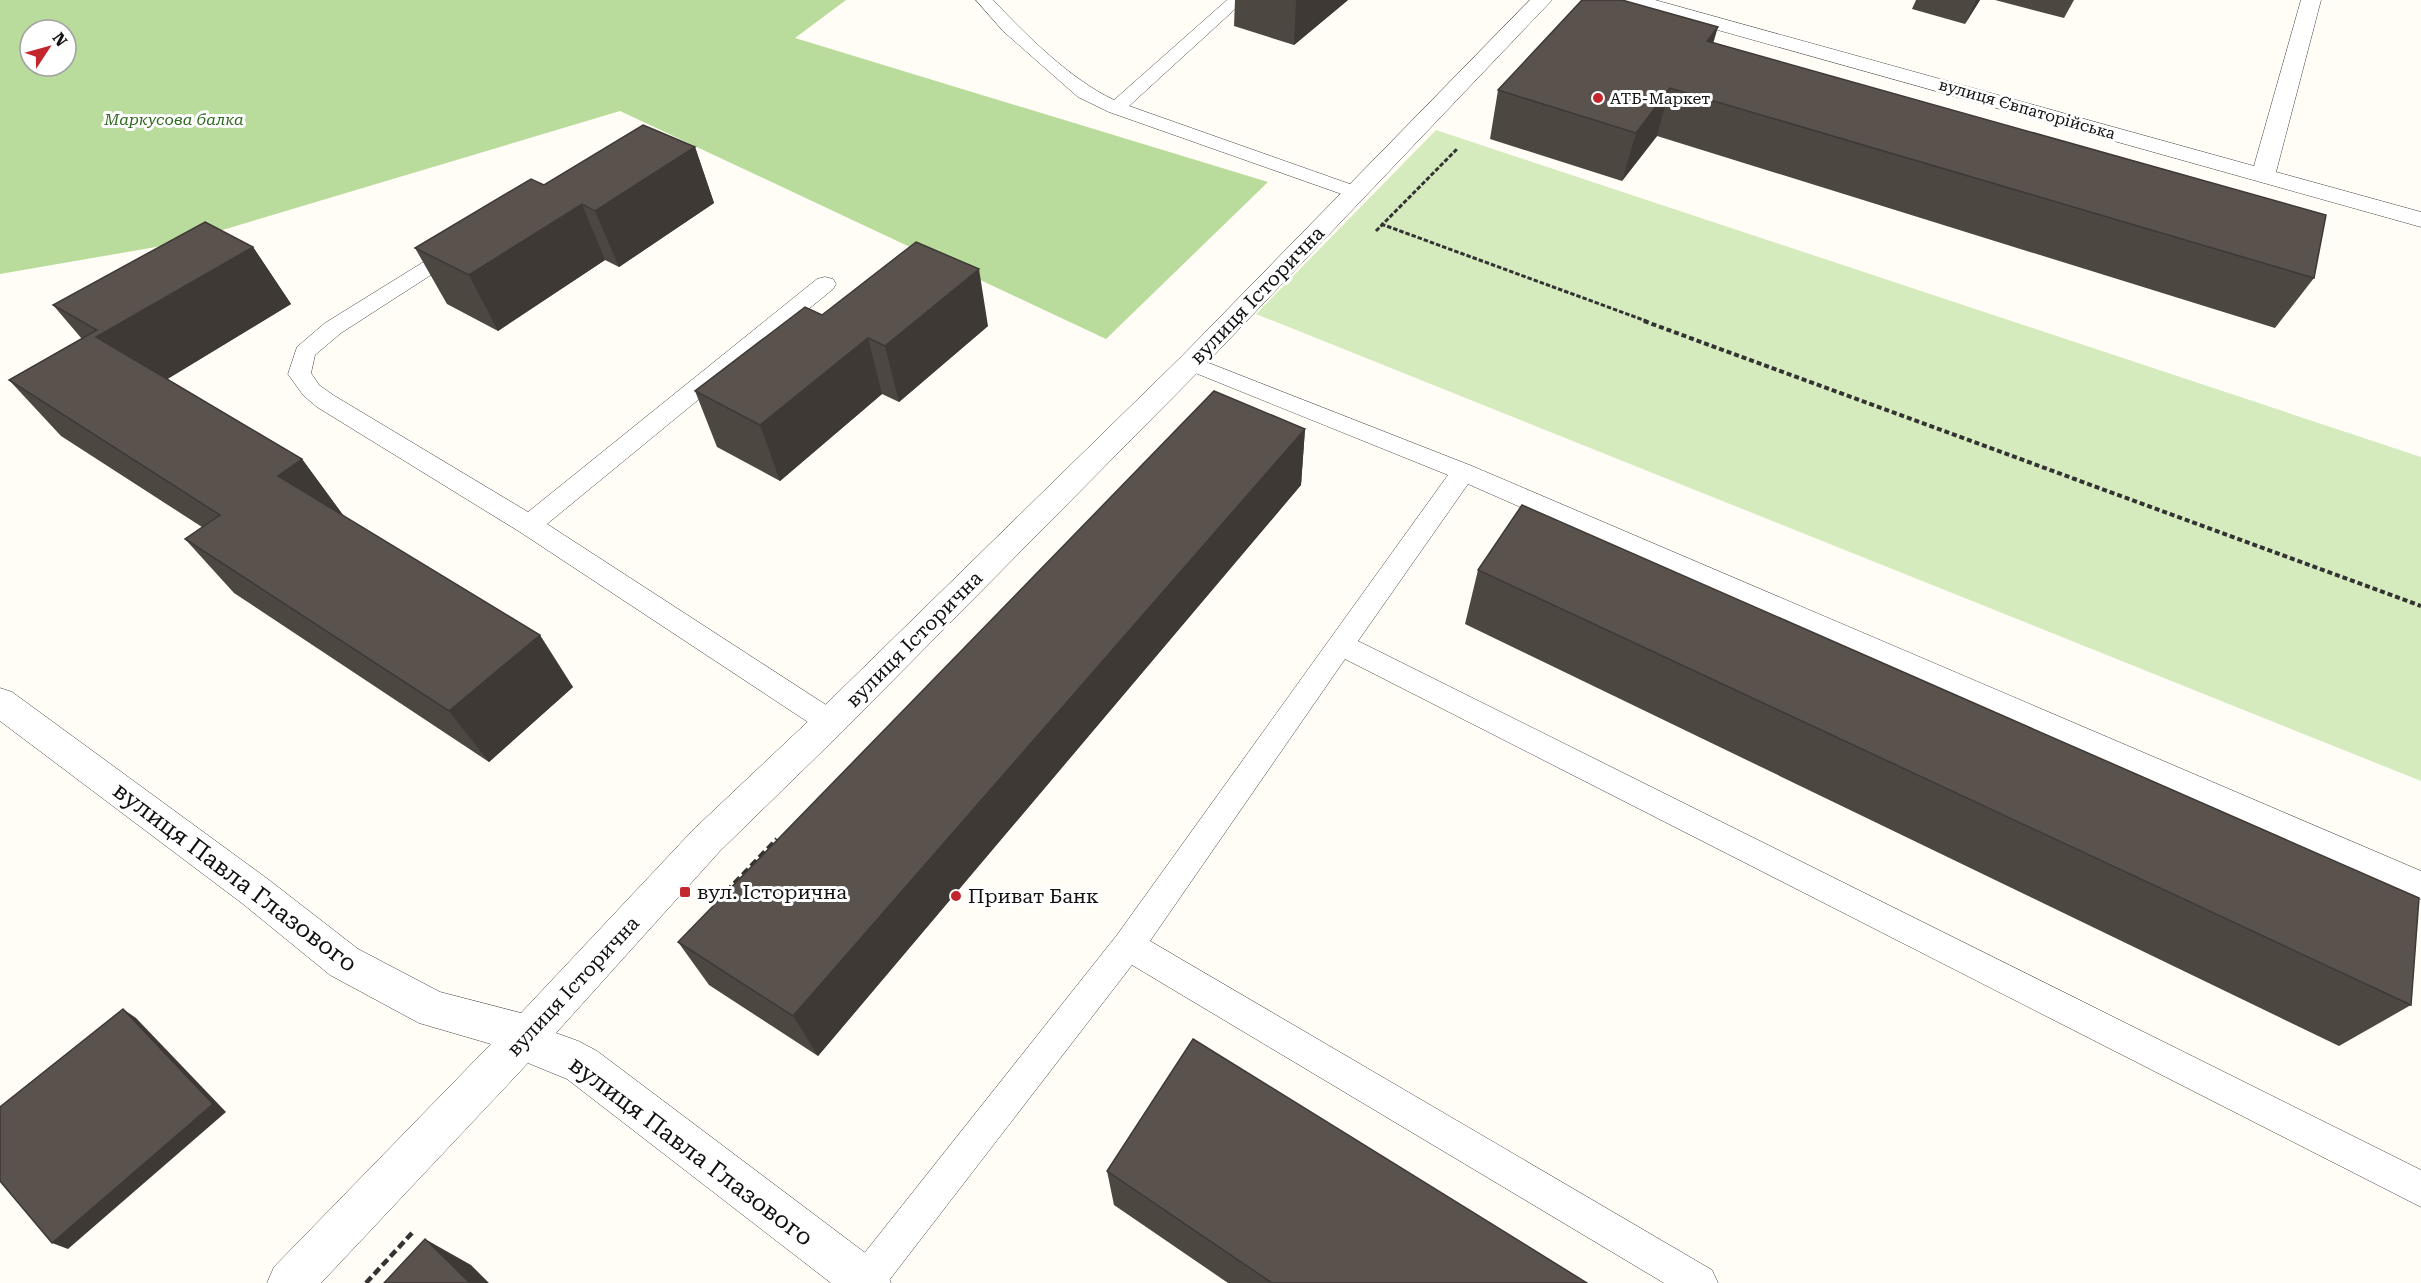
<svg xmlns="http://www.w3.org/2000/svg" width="2421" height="1283" viewBox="0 0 2421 1283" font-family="'Roboto Serif',serif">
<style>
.green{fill:#d5ebbd}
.forest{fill:#b9dc9c;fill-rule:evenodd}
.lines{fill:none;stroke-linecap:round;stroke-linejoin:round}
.lane-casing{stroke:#444;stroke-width:1}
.street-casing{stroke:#444;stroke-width:1}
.path-far2{stroke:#333;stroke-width:3;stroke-dasharray:4.5 2;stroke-linecap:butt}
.path-far1{stroke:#333;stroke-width:4;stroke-dasharray:5 3;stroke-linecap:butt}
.path{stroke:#333;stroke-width:4.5;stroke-dasharray:8 4;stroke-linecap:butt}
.lane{fill:#fff;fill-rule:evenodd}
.street{fill:#fff;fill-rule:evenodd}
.wall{fill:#4d4742}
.shaded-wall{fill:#3f3936}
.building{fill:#5a524d;stroke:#3f3936;stroke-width:1.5}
.poi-dot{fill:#c4262e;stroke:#fff;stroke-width:2}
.labels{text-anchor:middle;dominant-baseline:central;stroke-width:6;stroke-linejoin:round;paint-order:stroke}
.far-poi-label{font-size:16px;fill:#111;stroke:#fff;text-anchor:start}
.far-street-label{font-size:16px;fill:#111;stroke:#fff}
.far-park-label{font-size:16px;font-style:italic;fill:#2f6b1f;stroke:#fff}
.street-label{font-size:20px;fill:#111;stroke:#fff}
.poi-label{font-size:20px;fill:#111;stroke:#fff;text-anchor:start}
.near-street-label{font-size:24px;fill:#111;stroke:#fff}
</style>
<rect width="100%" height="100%" fill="#fffdf5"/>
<!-- green -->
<path class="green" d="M1436,130L2421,457V781L1256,314Z"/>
<!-- forest -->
<path class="forest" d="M0,0H846L795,38L1268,182L1106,339L620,111L179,243L0,274ZM30,30H66V66H30Z"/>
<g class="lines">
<defs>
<g id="lane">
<path d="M976,0H993C1027,36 1070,79 1114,100L1227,0H1245L1129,106L1364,189L1367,193L1364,197H1350L1109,112L1078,97L1003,31Z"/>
<path d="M458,243L465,245L468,249L465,253L341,333L315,355L311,373L319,385L333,395L528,512L817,279L825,277L833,279L836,284L833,289L547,524L840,714L844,722L840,730L830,734L820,730L520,532L317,407L303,395L288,374L297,347L325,323L451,245Z"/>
<path d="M1191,356L1472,466L2421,871V899L2345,869L1468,484L1358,641L2421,1170V1207L1345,659L1150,941L1712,1270L1718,1283H1664L1132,965L887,1283H845L851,1270L1117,935L1448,475L1183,368L1180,363L1183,358Z"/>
</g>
<g id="street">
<path d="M1530,0H1552L1201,369L842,732L720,851L556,1033L578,1041L597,1051L884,1267L891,1283H831L567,1079L528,1063L321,1283H267L274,1267L491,1044L419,1023L330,975L243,904L0,721V688L12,692L269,880L358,949L440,992L521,1013L694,829L818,712L1181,357Z"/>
<path d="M1622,0H1655L2254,166L2301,0H2321L2276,172L2421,212V227L1625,4Z"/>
</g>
</defs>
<!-- lane casing -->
<use href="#lane" class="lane-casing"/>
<!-- street casing -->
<use href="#street" class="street-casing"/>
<!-- path-far2 -->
<g class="path-far2">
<path d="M1381,224L1649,322"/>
<path d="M1376,231L1458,148"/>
</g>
<!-- path-far1 -->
<path class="path-far1" d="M1644,321L2421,606"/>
<!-- path -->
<g class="path">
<path d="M726,892L777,839"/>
<path d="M366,1283L412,1233"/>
</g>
<!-- lane -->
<use href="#lane" class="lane"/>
<!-- street -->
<use href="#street" class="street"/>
</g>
<!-- wall -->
<g class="wall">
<path d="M1235,0H1348L1294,45L1234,26Z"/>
<path d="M1916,0H1980L1965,24L1912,9Z"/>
<path d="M1995,0H2074L2064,18Z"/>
<path d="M1713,43L2314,278L2275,328L1657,136L1622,181L1490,139L1498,90Z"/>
<path d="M695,147L714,203L619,267L605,260L498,331L447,304L415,248L544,185Z"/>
<path d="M253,247L291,304L167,379L302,459L343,515L573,687L489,762L234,593L185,539L202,527L61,436L9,380L82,339L53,305Z"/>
<path d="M822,315L988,326L899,402L882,394L780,481L717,447L695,391Z"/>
<path d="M1305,429L1301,485L818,1056L709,985L678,942Z"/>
<path d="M1478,570L2411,1005L2339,1046L1465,624Z"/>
<path d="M1107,1171L1587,1283H1228L1114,1205Z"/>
</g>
<!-- shaded-wall -->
<g class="shaded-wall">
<path d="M1296,0H1348L1294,45Z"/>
<path d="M1976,0H1980L1965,24Z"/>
<path d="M1718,27L1704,74L1707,41Z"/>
<path d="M1670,88L1657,136L1622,181L1636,133Z"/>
<path d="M695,147L714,203L619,267L595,211Z"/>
<path d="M582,204L605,260L498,331L469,275Z"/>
<path d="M253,247L291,304L143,394L96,337Z"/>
<path d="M979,269L988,326L899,402L885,346Z"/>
<path d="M868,338L882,394L780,481L760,425Z"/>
<path d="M1305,429L1301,485L818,1056L793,1016Z"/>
<path d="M302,459L343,515L320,531L278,476Z"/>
<path d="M540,635L573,687L489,762L449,711Z"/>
<path d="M123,1009L136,1018L226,1112L68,1249L52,1243Z"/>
<path d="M425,1239L471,1265L489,1283H470Z"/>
</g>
<!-- building -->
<g class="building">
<path d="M1582,0H1622L1718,27L1707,41L2326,215L2314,278L1670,88L1636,133L1498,90Z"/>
<path d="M643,125L695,147L595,211L582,204L469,275L415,248L531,179L544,185Z"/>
<path d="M205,222L253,247L96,337L302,459L278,476L540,635L449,711L185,539L220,515L9,380L97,330L53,305Z"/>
<path d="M916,242L979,269L885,346L868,338L760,425L695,391L805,307L822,315Z"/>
<path d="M1214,391L1305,429L793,1016L678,942Z"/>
<path d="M1522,505L2419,898L2411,1005L1478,570Z"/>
<path d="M123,1009L213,1104L52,1243L0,1181V1107Z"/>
<path d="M1193,1039L1587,1283H1272L1107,1171Z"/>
<path d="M425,1239L470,1283H384Z"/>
</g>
<!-- markers -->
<g class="poi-dot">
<circle cx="1598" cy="98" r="6"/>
<rect x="679" y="886" width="12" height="12" rx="3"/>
<circle cx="956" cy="896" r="6"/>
</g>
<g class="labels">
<!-- far-poi labels -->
<g class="far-poi-label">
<text x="1610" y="98">АТБ-Маркет</text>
</g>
<!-- far-street labels -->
<g class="far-street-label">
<text transform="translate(2027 109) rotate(16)">вулиця Євпаторійська</text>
</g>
<!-- far-park labels -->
<g class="far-park-label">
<text x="174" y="119">Маркусова балка</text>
</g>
<!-- street labels -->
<g class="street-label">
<text transform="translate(1257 295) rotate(-46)">вулиця Історична</text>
<text transform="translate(914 639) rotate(-45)">вулиця Історична</text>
<text transform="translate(573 986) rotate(-47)">вулиця Історична</text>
</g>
<!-- poi labels -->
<g class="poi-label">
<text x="697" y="892">вул. Історична</text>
<text x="968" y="896">Приват Банк</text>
</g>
<!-- near-street labels -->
<g class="near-street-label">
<text transform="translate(235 877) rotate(37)">вулиця Павла Глазового</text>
<text transform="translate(691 1151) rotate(37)">вулиця Павла Глазового</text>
</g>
</g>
<!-- north arrow -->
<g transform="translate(48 48) rotate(54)"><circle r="28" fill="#ffffff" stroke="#a0a0a0" stroke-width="1.5"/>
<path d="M0-4.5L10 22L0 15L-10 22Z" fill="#c4262e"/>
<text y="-9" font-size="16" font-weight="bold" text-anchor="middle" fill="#111111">N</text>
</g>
</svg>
